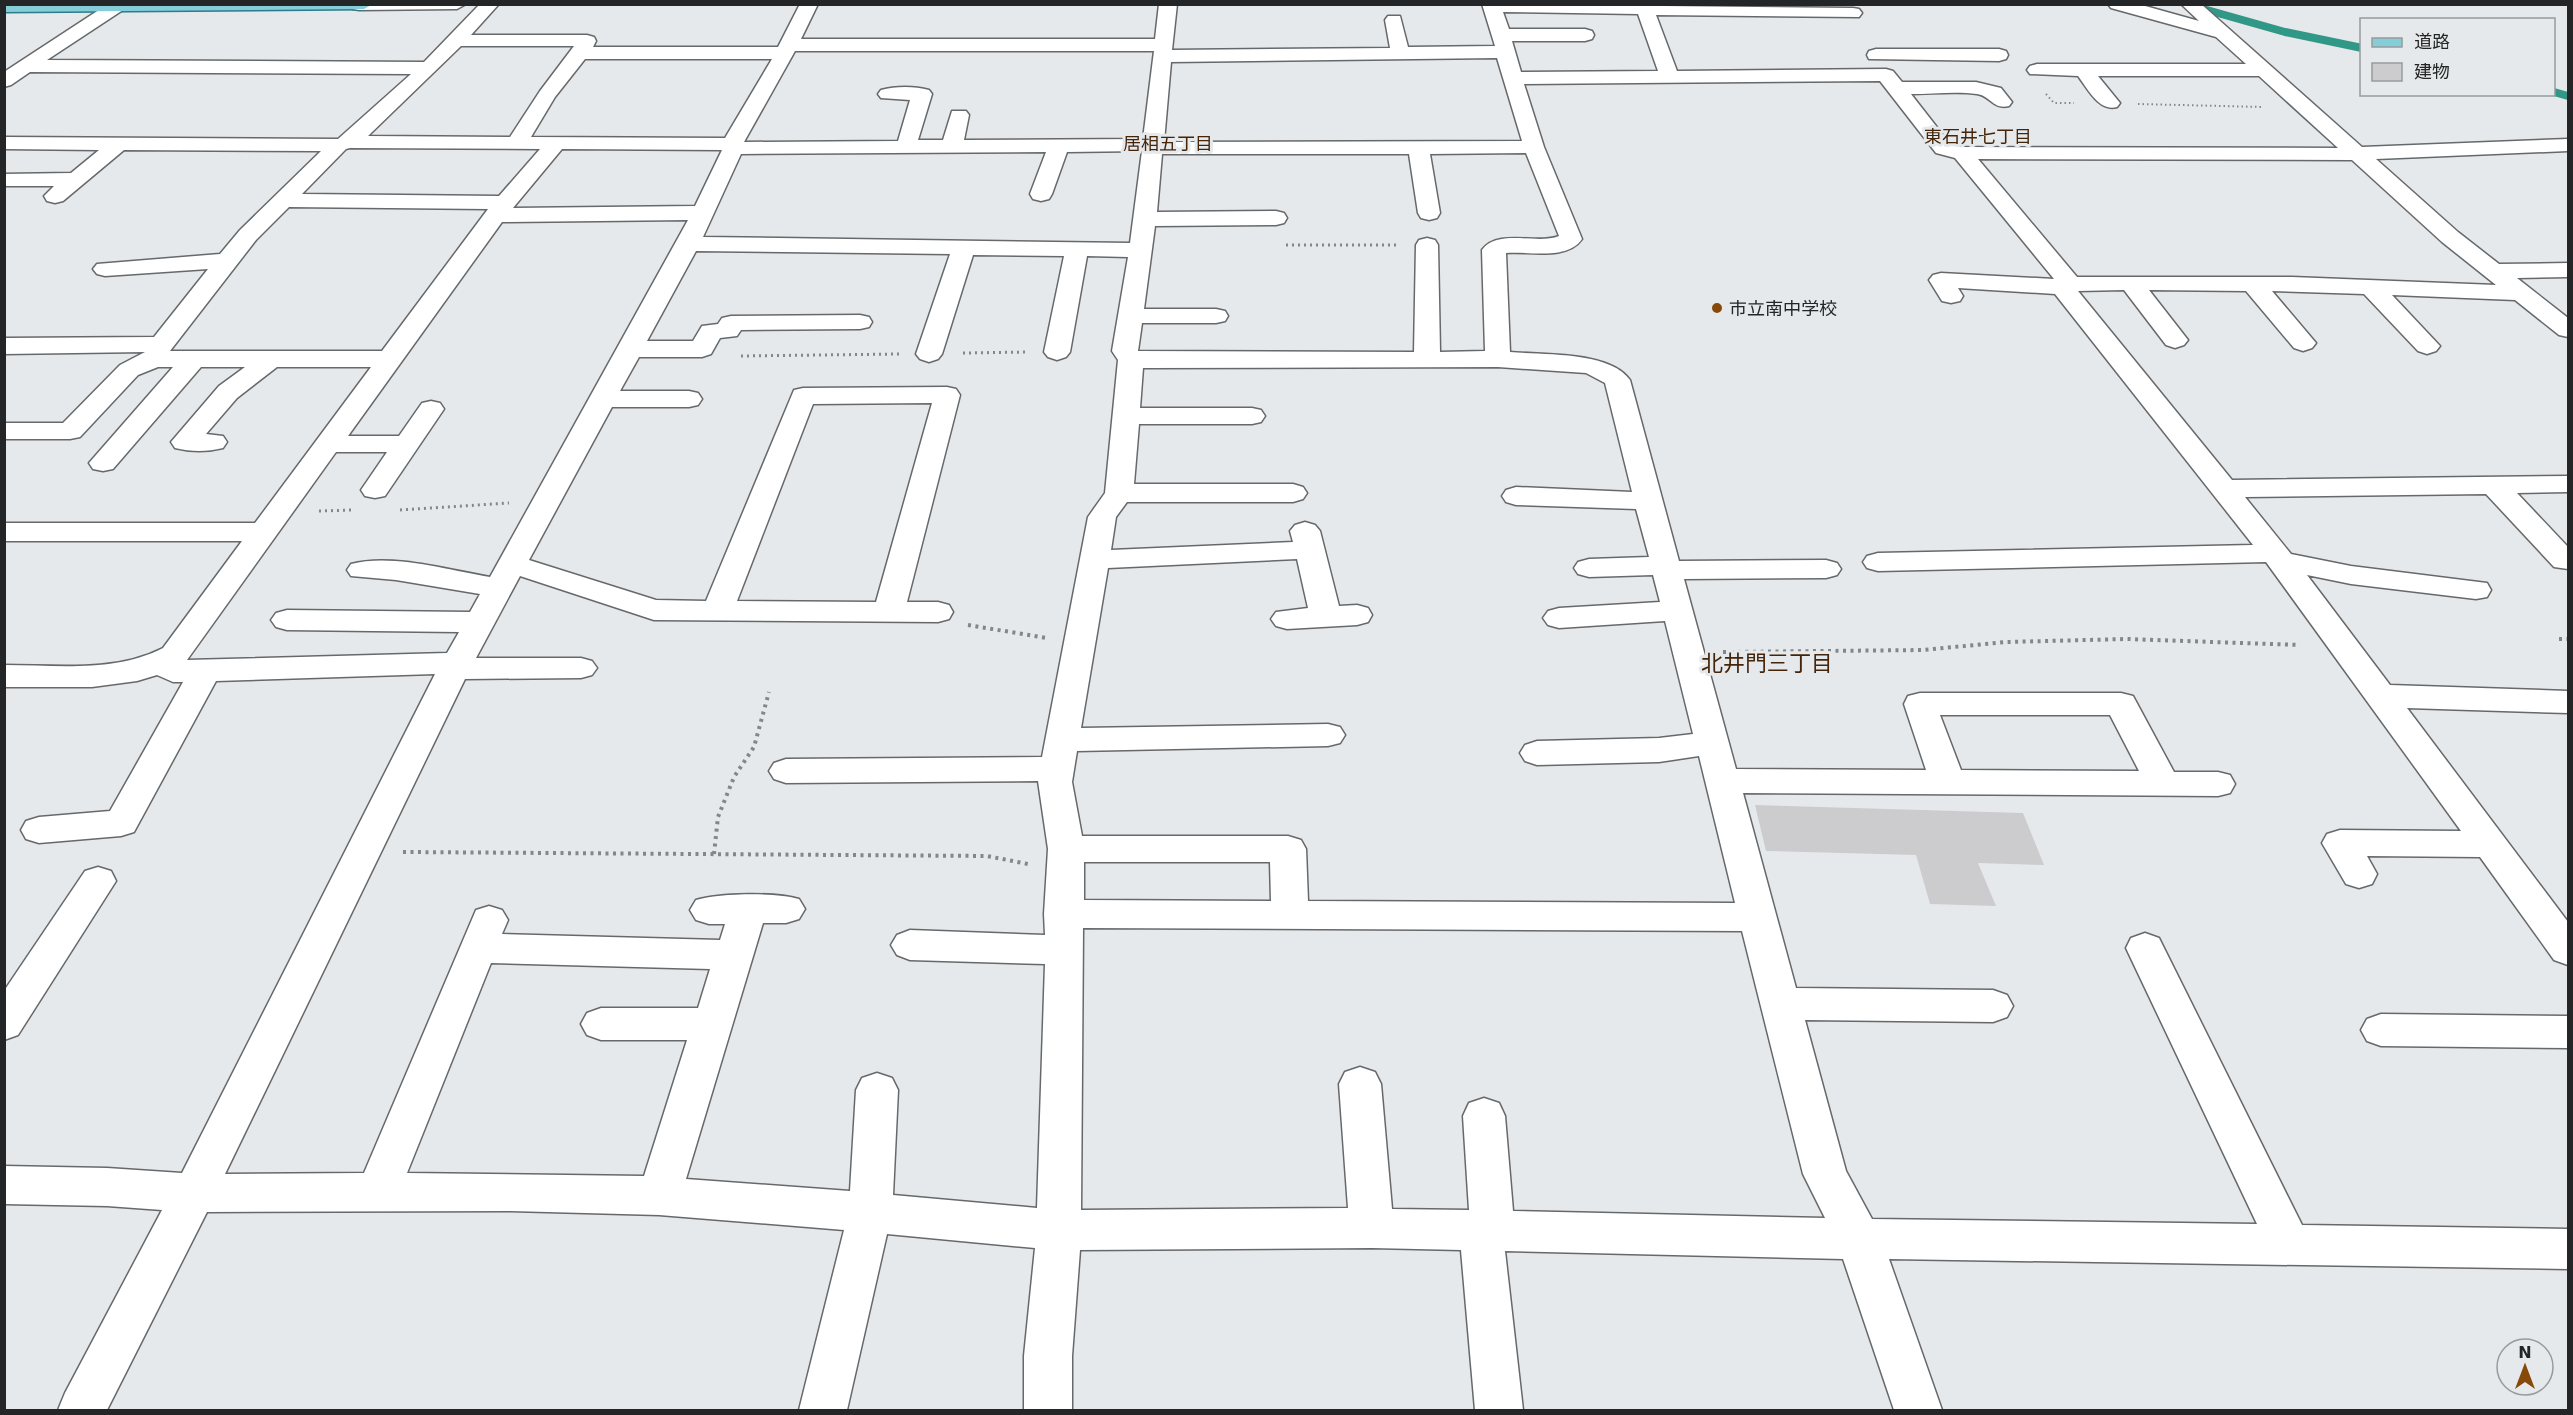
<svg xmlns="http://www.w3.org/2000/svg" width="2573" height="1415" viewBox="0 0 2573 1415" font-family="'DejaVu Sans','Noto Sans JP',sans-serif">
<style>
.lines{fill:none;stroke-linecap:round;stroke-linejoin:round}
.stream{stroke:#319887;stroke-width:8}
.building{fill:#cccccf}
.minor-casing{stroke:#66696b;stroke-width:3}
.major-casing{stroke:#2d7c8a;stroke-width:3}
.path-far2{stroke:#848687;stroke-width:2;stroke-dasharray:1.5 3;stroke-linecap:butt}
.path-far1{stroke:#848687;stroke-width:3;stroke-dasharray:2 4;stroke-linecap:butt}
.path{stroke:#848687;stroke-width:4;stroke-dasharray:3 4.5;stroke-linecap:butt}
.minor{fill:#fff;fill-rule:evenodd}
.major{fill:#84cdd9;fill-rule:evenodd}
.poi-dot{fill:#874909;stroke:#e6e9eb;stroke-width:2}
.labels{text-anchor:middle;dominant-baseline:central;stroke-width:6;stroke-linejoin:round;paint-order:stroke}
.far-neighbourhood-label{font-size:18px;fill:#44250a;stroke:#e6e9eb}
.far-poi-label{font-size:18px;fill:#242526;stroke:#e6e9eb;text-anchor:start}
.neighbourhood-label{font-size:22px;fill:#44250a;stroke:#e6e9eb}
</style>
<rect width="100%" height="100%" fill="#e6e9eb"/>
<g class="lines">
<!-- stream -->
<g class="stream">
<path d="M2207,10L2285,32L2362,48"/>
<path d="M2554,92L2568,96"/>
</g>
</g>
<!-- building -->
<path class="building" d="M1755,805L2023,813L2044,865L1978,863L1996,906L1930,904L1916,855L1766,851Z"/>
<g class="lines">
<defs>
<g id="minor">
<path d="M108,4H132L47,60L424,62L480,4H499L471,35H587L594,37L596,41L593,47H778L800,4H818L801,39H1155L1159,4H1177L1172,50L1390,48L1385,20L1388,16H1400L1408,47L1495,46L1482,4L1853,8L1859,9L1862,13L1859,17L1656,15L1677,71L1886,69L1893,71L1902,82H1976L2001,88L2012,102L2009,106C1993,110 1991,96 1977,94C1956,91 1932,94 1911,94L1950,144L1962,147L2338,148L2259,76H2098L2120,103L2117,107C2099,112 2088,89 2078,76L2030,74L2027,70L2030,66L2037,64H2246L2216,37L2111,8L2108,4H2138L2199,21L2181,4H2201L2362,147L2568,139V151L2376,159L2458,232L2499,264L2568,263V277L2517,278L2568,318V337L2559,335L2515,300L2392,295L2440,346L2436,351L2427,354L2418,351L2364,294L2272,291L2316,343L2312,348L2303,351L2294,348L2246,291L2149,290L2188,340L2184,345L2175,348L2166,345L2124,290L2078,291L2232,480L2568,476V492L2517,493L2568,547V569L2554,567L2486,494L2245,497L2291,554L2351,566L2487,583L2491,590L2487,597L2476,599L2351,584L2307,575L2390,685L2568,691V713L2407,708L2568,922V965L2554,960L2480,857L2367,856L2377,874L2372,884L2359,888L2346,884L2322,843L2327,834L2340,830L2461,831L2266,562L1878,571L1867,568L1863,562L1867,556L1878,553L2253,545L2055,294L1958,288L1963,296L1960,301L1951,303L1942,301L1929,280L1933,275L1941,273L2054,279L1955,158L1936,153L1880,81L1524,84L1544,147L1582,239C1567,261 1528,251 1506,253L1510,352C1543,355 1610,351 1630,380L1679,561L1826,560L1837,563L1841,569L1837,575L1826,578L1684,579L1736,769L1926,770L1904,704L1908,696L1920,693H2121L2133,696L2174,772H2218L2230,775L2235,784L2230,793L2218,796L1743,793L1796,988L1993,990L2007,995L2013,1006L2007,1017L1993,1022L1805,1020L1846,1171L1872,1219L2257,1224L2126,948L2131,938L2145,933L2159,938L2302,1225L2568,1229V1269L1889,1259L1942,1410H1894L1843,1259L1505,1251L1523,1410H1475L1461,1250L1372,1248L1080,1250L1072,1356V1410H1024V1356L1035,1248L887,1234L847,1410H799L844,1230L659,1215L510,1211L207,1212L107,1410H58L65,1393L162,1210L107,1206L4,1204V1166L107,1168L182,1173L435,674L216,681L134,832L121,836L39,843L26,839L21,830L26,821L39,817L110,811L183,682H173L157,675L137,681L92,687H4V665C57,665 114,673 163,648L242,541H4V523H255L371,367H277L237,398L206,434L223,436L227,442L223,448C207,452 191,452 175,448L171,442L219,386L245,367H201L113,469L103,471L93,469L89,463L173,367H158L138,375L80,437L70,439H4V423H63L120,365L145,352L4,354V338L154,337L208,269L105,276L97,274L93,269L97,264L220,254L240,230L321,151L124,150L63,201L55,203L47,201L44,196L54,186H4V174L71,173L99,150L4,149V137L338,139L411,74L30,72L11,85L4,87V72ZM1503,12L1638,14L1658,71L1521,72L1512,41H1585L1592,39L1594,35L1592,31L1585,29H1509ZM461,46H574L540,91L510,137L368,136ZM795,51H1154L1143,139L964,140L969,115L966,111H952L943,140H918L932,94L929,90C915,86 895,86 881,90L878,94L881,98L910,100L898,141L744,142ZM1497,58L1522,141L1164,142L1171,62ZM585,59H772L725,138L531,137L555,97ZM350,148L540,149L499,196L302,194L346,149ZM562,149L722,150L695,206L513,208ZM1142,151L1130,243L703,237L741,154L1046,152L1030,194L1033,199L1041,201L1049,199L1052,194L1067,152ZM1526,153L1559,236C1537,245 1498,228 1482,250L1485,351L1440,352L1438,245L1435,240L1427,238L1419,240L1416,245L1414,352L1138,351L1142,323H1216L1225,321L1228,316L1225,311L1216,309H1144L1155,226L1276,225L1284,223L1287,218L1284,213L1276,211L1157,212L1162,154H1409L1418,213L1421,218L1429,220L1437,218L1440,213L1430,154ZM1978,159L2352,160L2442,242L2496,285L2292,277H2077ZM289,207L488,209L382,351H170L256,240ZM688,220L490,577C449,570 391,553 351,564L347,570L351,576L396,580L480,594L470,612L287,610L276,613L271,620L276,627L287,630L459,632L447,653L187,660L336,452H387L361,490L365,496L375,498L385,496L444,409L440,403L431,401L422,403L399,436H348L502,222ZM696,251L950,254L916,354L920,359L929,362L938,359L942,354L973,255L1064,256L1044,352L1048,357L1057,360L1066,357L1070,352L1087,256L1128,257L1112,351L1118,360L1105,493L1088,517L1042,757L786,759L774,763L769,771L774,779L786,783L1038,781L1048,849L1044,914L1045,935L910,930L897,935L891,945L897,955L910,960L1045,964L1037,1208L893,1195L898,1090L892,1078L877,1073L862,1078L856,1090L850,1191L686,1179L763,923H786L799,919L805,909L799,899C776,892 719,893 696,900L690,910L696,920L709,924H725L720,940L502,934L508,920L502,910L489,906L476,910L364,1173L225,1174L465,679L581,678L592,675L597,668L592,661L581,658H476L520,576L654,620L938,622L949,619L953,612L949,605L938,602H907L960,395L956,389L947,387L803,388L794,390L706,601L656,600L529,560L612,407H689L698,405L702,399L698,393L689,391H620L639,357H702L711,354L720,338L737,336L741,330L860,329L869,327L872,322L869,317L860,315L731,316L722,318L718,324L702,326L693,341H647ZM1498,367L1586,373L1605,383L1632,492L1516,487L1506,490L1502,496L1506,502L1516,505L1636,509L1649,557L1589,559L1578,562L1574,568L1578,574L1589,577L1653,575L1660,602L1559,608L1548,611L1543,618L1548,625L1559,628L1665,621L1693,734L1659,738L1537,741L1525,745L1520,753L1525,761L1537,765L1659,762L1699,756L1735,903L1308,901L1306,849L1301,840L1288,836H1082L1072,782L1077,751L1328,746L1340,743L1345,735L1340,727L1328,724L1081,728L1108,568L1297,559L1308,608L1276,612L1271,619L1276,626L1287,629L1357,625L1368,622L1372,615L1368,608L1357,605L1339,606L1320,531L1315,525L1305,522L1295,525L1290,531L1293,542L1111,550L1116,517L1127,502H1293L1303,499L1307,493L1303,487L1293,484H1134L1139,424H1252L1261,422L1265,416L1261,410L1252,408H1140L1143,368ZM932,403L876,602L737,601L813,404ZM1940,715H2110L2139,771L1961,770ZM1084,862H1270L1271,901L1084,900ZM1083,928L1742,931L1803,1174L1825,1218L1513,1211L1505,1116L1499,1103L1484,1098L1469,1103L1463,1116L1469,1210L1392,1209L1381,1084L1375,1072L1360,1067L1345,1072L1339,1084L1348,1208L1081,1210ZM491,963L710,969L698,1008H601L587,1013L581,1024L587,1035L601,1040H687L644,1176L407,1173Z"/>
<path d="M466,4L457,9L359,10L353,9L350,5Z"/>
<path d="M1876,49H1999L2006,51L2008,55L2006,59L1999,61L1869,59L1867,55L1869,51Z"/>
<path d="M98,867L111,871L116,881L18,1035L4,1040V991L85,871Z"/>
<path d="M2381,1014L2568,1016V1048L2381,1046L2367,1041L2361,1030L2367,1019Z"/>
</g>
<path id="major" d="M4,4H373L364,9L4,12Z"/>
</defs>
<!-- minor casing -->
<use href="#minor" class="minor-casing"/>
<!-- major casing -->
<use href="#major" class="major-casing"/>
<!-- path-far2 -->
<g class="path-far2">
<path d="M2046,94L2054,103H2074"/>
<path d="M2138,104L2263,107"/>
</g>
<!-- path-far1 -->
<g class="path-far1">
<path d="M1286,245H1396"/>
<path d="M963,353L1028,352"/>
<path d="M741,356L899,354"/>
<path d="M400,510L509,503"/>
<path d="M319,511L353,510"/>
</g>
<!-- path -->
<g class="path">
<path d="M968,625L1047,638"/>
<path d="M2559,639H2568"/>
<path d="M1723,652L1923,650L2006,642L2127,639L2300,645"/>
<path d="M403,852L987,856L1028,864"/>
<path d="M714,854L718,817L734,777L754,747L769,692"/>
</g>
<!-- minor -->
<use href="#minor" class="minor"/>
<!-- major -->
<use href="#major" class="major"/>
</g>
<!-- markers -->
<circle class="poi-dot" cx="1717" cy="308" r="6"/>
<g class="labels">
<!-- far-neighbourhood labels -->
<g class="far-neighbourhood-label">
<text x="1978" y="136">東石井七丁目</text>
<text x="1168" y="143">居相五丁目</text>
</g>
<!-- far-poi labels -->
<g class="far-poi-label">
<text x="1729" y="308">市立南中学校</text>
</g>
<!-- neighbourhood labels -->
<g class="neighbourhood-label">
<text x="1767" y="663">北井門三丁目</text>
</g>
</g>
<!-- border -->
<rect width="2573" height="1415" fill="none" stroke="#242526" stroke-width="12"/>
<!-- legend -->
<rect x="2360" y="18" width="195" height="78" fill="#e6e9eb" stroke="#989b9c" stroke-width="1.5"/>
<rect x="2372" y="38" width="30" height="9" fill="#84cdd9" stroke="#989b9c" stroke-width="1.5"/>
<text x="2414" y="48" font-size="18" fill="#242526">道路</text>
<rect x="2372" y="63" width="30" height="18" fill="#cccccf" stroke="#989b9c" stroke-width="1.5"/>
<text x="2414" y="78" font-size="18" fill="#242526">建物</text>
<!-- north arrow -->
<g transform="translate(2525 1367)"><circle r="28" fill="#e6e9eb" stroke="#989b9c" stroke-width="1.5"/>
<path d="M0-4.5L10 22L0 15L-10 22Z" fill="#874909"/>
<text y="-9" font-size="16" font-weight="bold" text-anchor="middle" fill="#242526">N</text>
</g>
</svg>
